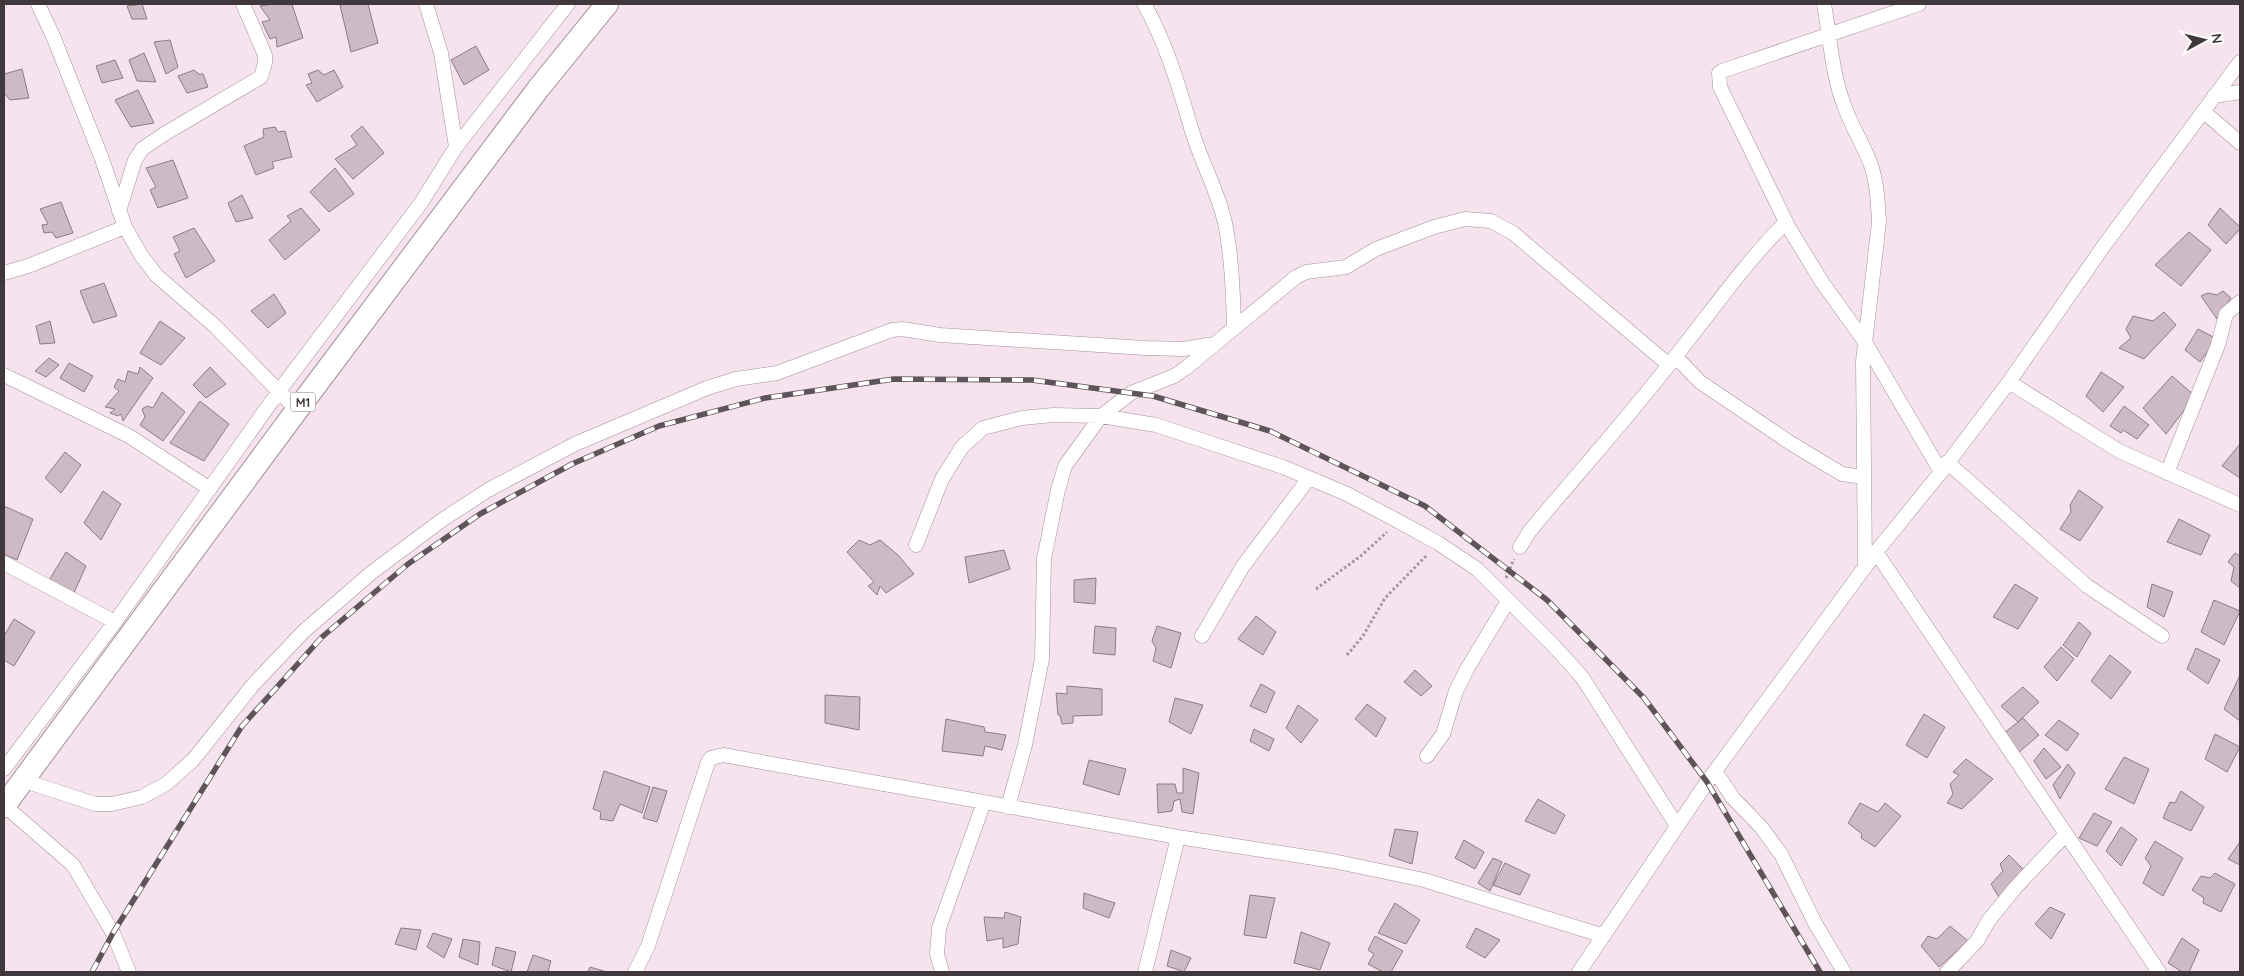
<svg xmlns="http://www.w3.org/2000/svg" width="2244" height="976" viewBox="0 0 2244 976" font-family="Quicksand,sans-serif">
<style>
.building{fill:#cdbac4;stroke:#8e7c85}
.lines{fill:none;stroke-linecap:round;stroke-linejoin:round}
.street-casing{stroke:#a3919b;stroke-width:15}
.primary-casing{stroke:#a3919b;stroke-width:24}
.path{stroke:#a4969e;stroke-width:3;stroke-dasharray:2.5 2.5;stroke-linecap:butt}
.street{stroke:#fff;stroke-width:14}
.primary{stroke:#fff;stroke-width:22}
.rail-casing{stroke:#5e5459;stroke-width:5.5}
.rail{stroke:#fff;stroke-width:4;stroke-dasharray:11;stroke-linecap:butt}
.labels{text-anchor:middle;dominant-baseline:central;stroke-width:5;stroke-linejoin:round;paint-order:stroke}
.shield{fill:#fff;stroke:#797476;stroke-width:1}
.shield-label{font-size:12px;font-weight:bold;fill:#40383c}
</style>
<rect width="100%" height="100%" fill="#f7e3ee"/>
<path class="building" d="M 142,4 L 147,19 L 132,19 L 127,6 Z
M 273,4 L 292,4 L 303,38 L 277,47 L 276,37 L 270,39 L 262,22 L 270,20 L 260,6 Z
M 346,4 L 368,4 L 378,43 L 351,52 L 340,5 Z
M 170,40 L 178,67 L 166,74 L 154,42 Z
M 476,46 L 489,70 L 464,85 L 451,60 Z
M 144,53 L 156,82 L 137,81 L 129,60 Z
M 115,60 L 123,78 L 102,83 L 96,66 Z
M 22,69 L 29,98 L 10,100 L 4,93 L 4,74 Z
M 194,70 L 199,74 L 203,74 L 208,87 L 187,93 L 178,76 Z
M 318,70 L 324,75 L 334,70 L 343,87 L 317,102 L 306,85 L 312,83 L 308,74 Z
M 138,90 L 154,123 L 131,127 L 115,100 Z
M 362,126 L 384,153 L 353,179 L 335,159 L 357,145 L 351,136 Z
M 275,127 L 278,132 L 285,131 L 292,157 L 272,162 L 274,168 L 256,175 L 244,146 L 264,137 L 263,129 Z
M 173,160 L 188,198 L 158,208 L 150,190 L 156,187 L 146,168 Z
M 335,168 L 354,194 L 329,212 L 310,192 Z
M 242,195 L 253,218 L 236,222 L 228,203 Z
M 61,202 L 73,233 L 56,238 L 52,232 L 44,233 L 42,225 L 48,224 L 40,209 Z
M 301,208 L 320,230 L 285,260 L 269,240 L 291,221 L 287,216 Z
M 2220,208 L 2240,227 L 2240,229 L 2226,244 L 2208,225 Z
M 194,228 L 215,261 L 186,278 L 174,254 L 180,251 L 173,237 Z
M 2189,232 L 2211,250 L 2181,286 L 2155,265 Z
M 104,283 L 117,316 L 93,323 L 80,291 Z
M 2223,291 L 2231,298 L 2217,319 L 2201,296 L 2208,293 L 2217,295 Z
M 274,294 L 286,313 L 268,328 L 251,311 Z
M 2164,312 L 2176,325 L 2144,359 L 2119,348 L 2131,338 L 2126,329 L 2133,316 L 2153,321 Z
M 50,321 L 55,343 L 40,344 L 36,326 Z
M 160,321 L 185,338 L 161,365 L 140,353 Z
M 2198,329 L 2217,339 L 2200,362 L 2185,350 Z
M 49,358 L 59,365 L 46,377 L 35,371 Z
M 69,363 L 93,376 L 84,392 L 60,378 Z
M 140,367 L 153,378 L 123,421 L 121,414 L 118,416 L 110,413 L 115,409 L 105,407 L 119,391 L 114,387 L 118,379 L 125,382 L 128,371 L 138,374 Z
M 210,367 L 226,384 L 206,398 L 193,385 Z
M 2101,372 L 2124,387 L 2103,412 L 2086,396 Z
M 2172,376 L 2195,396 L 2166,434 L 2143,408 Z
M 162,392 L 185,412 L 163,441 L 140,425 L 145,417 L 142,409 L 147,406 L 153,408 Z
M 200,401 L 229,424 L 204,461 L 170,443 Z
M 2124,406 L 2149,425 L 2137,439 L 2123,430 L 2121,433 L 2110,426 Z
M 2240,444 L 2240,478 L 2222,466 Z
M 65,452 L 81,465 L 61,493 L 45,478 Z
M 2079,490 L 2103,507 L 2080,541 L 2060,529 L 2071,512 L 2070,505 Z
M 103,491 L 121,504 L 101,540 L 84,523 Z
M 4,506 L 33,519 L 17,560 L 4,554 Z
M 2179,519 L 2210,535 L 2201,555 L 2167,542 Z
M 859,540 L 870,545 L 880,540 L 898,555 L 914,574 L 886,593 L 880,586 L 877,595 L 868,586 L 874,582 L 847,552 Z
M 1004,550 L 1010,569 L 969,583 L 965,557 Z
M 66,552 L 86,566 L 73,595 L 48,582 Z
M 2235,553 L 2240,556 L 2240,588 L 2231,581 L 2234,567 L 2228,562 Z
M 1096,578 L 1095,604 L 1074,602 L 1074,580 Z
M 2015,584 L 2038,598 L 2018,629 L 1993,617 Z
M 2152,584 L 2173,592 L 2164,617 L 2147,607 Z
M 2214,600 L 2240,611 L 2224,645 L 2201,632 Z
M 1256,616 L 1276,632 L 1263,655 L 1238,639 Z
M 14,619 L 35,632 L 14,666 L 4,660 L 4,636 Z
M 2079,622 L 2091,633 L 2077,657 L 2063,645 Z
M 1095,626 L 1116,628 L 1115,655 L 1093,653 Z
M 1157,626 L 1181,633 L 1171,668 L 1153,661 L 1156,648 L 1152,641 Z
M 2061,647 L 2074,659 L 2057,681 L 2044,667 Z
M 2196,648 L 2220,660 L 2208,684 L 2187,669 Z
M 2110,655 L 2131,672 L 2111,699 L 2091,681 Z
M 1415,670 L 1432,686 L 1421,696 L 1404,682 Z
M 2240,675 L 2240,721 L 2224,709 Z
M 1261,684 L 1275,692 L 1266,713 L 1250,706 Z
M 1067,686 L 1102,689 L 1102,715 L 1073,716 L 1073,723 L 1062,724 L 1060,715 L 1058,715 L 1056,693 L 1067,694 Z
M 2023,687 L 2039,702 L 2018,722 L 2001,706 Z
M 825,695 L 860,697 L 859,730 L 825,723 Z
M 1175,698 L 1203,705 L 1191,734 L 1169,722 Z
M 1367,704 L 1386,718 L 1376,737 L 1355,719 Z
M 1298,705 L 1318,720 L 1301,743 L 1286,728 Z
M 1924,714 L 1945,727 L 1927,758 L 1906,745 Z
M 2023,718 L 2039,735 L 2018,753 L 2003,734 Z
M 946,719 L 984,727 L 985,732 L 1006,735 L 1002,750 L 985,746 L 983,756 L 942,751 Z
M 2059,720 L 2079,734 L 2067,751 L 2045,735 Z
M 1254,729 L 1274,739 L 1269,751 L 1250,741 Z
M 2215,734 L 2240,747 L 2227,772 L 2205,759 Z
M 2044,748 L 2061,767 L 2046,779 L 2034,761 Z
M 2124,757 L 2149,769 L 2134,804 L 2105,789 Z
M 1966,759 L 1993,779 L 1962,809 L 1947,803 L 1953,794 L 1950,784 L 1959,775 L 1953,772 Z
M 1089,760 L 1126,769 L 1119,795 L 1083,784 Z
M 2068,764 L 2075,773 L 2060,799 L 2053,785 Z
M 1183,768 L 1199,773 L 1193,814 L 1182,812 L 1180,799 L 1174,801 L 1172,811 L 1158,813 L 1157,784 L 1175,784 L 1177,793 L 1183,793 Z
M 604,771 L 650,787 L 642,813 L 620,804 L 613,821 L 600,819 L 601,812 L 593,809 Z
M 653,787 L 667,791 L 657,822 L 643,818 Z
M 2181,791 L 2204,807 L 2191,831 L 2163,818 L 2170,802 L 2175,803 Z
M 1538,799 L 1565,815 L 1555,834 L 1525,821 Z
M 1860,803 L 1878,812 L 1885,803 L 1901,816 L 1875,847 L 1861,838 L 1862,834 L 1848,823 Z
M 2094,813 L 2112,822 L 2097,846 L 2079,838 Z
M 2121,827 L 2137,839 L 2121,866 L 2106,851 Z
M 1395,829 L 1418,832 L 1412,864 L 1389,856 Z
M 1464,840 L 1484,852 L 1475,869 L 1455,858 Z
M 2155,841 L 2183,858 L 2163,896 L 2143,883 L 2151,866 L 2145,858 Z
M 2240,842 L 2240,865 L 2228,859 Z
M 2009,855 L 2026,872 L 2000,899 L 1991,884 L 2003,871 L 2000,864 Z
M 1493,858 L 1502,862 L 1490,891 L 1478,883 Z
M 1505,863 L 1530,875 L 1520,895 L 1493,885 Z
M 2215,873 L 2235,884 L 2221,912 L 2203,903 L 2204,898 L 2192,890 L 2201,876 L 2210,878 Z
M 1084,893 L 1115,903 L 1109,918 L 1083,908 Z
M 1250,895 L 1275,898 L 1266,938 L 1244,935 Z
M 1395,903 L 1420,920 L 1406,944 L 1378,933 Z
M 2050,907 L 2065,914 L 2051,939 L 2035,924 Z
M 1005,912 L 1021,917 L 1018,944 L 1003,948 L 1003,938 L 987,941 L 984,917 L 1004,918 Z
M 1950,926 L 1968,941 L 1939,967 L 1921,946 L 1928,936 L 1937,939 Z
M 401,928 L 421,930 L 416,950 L 395,944 Z
M 1476,928 L 1500,940 L 1485,958 L 1466,947 Z
M 1301,932 L 1330,943 L 1320,970 L 1294,963 Z
M 433,933 L 452,939 L 444,958 L 427,947 Z
M 1375,936 L 1403,951 L 1391,972 L 1383,972 L 1368,964 L 1374,954 L 1368,950 Z
M 2182,938 L 2199,950 L 2189,972 L 2182,972 L 2168,963 Z
M 463,939 L 480,942 L 478,965 L 459,957 Z
M 496,947 L 516,952 L 511,972 L 492,965 Z
M 1171,950 L 1191,958 L 1184,972 L 1167,966 Z
M 533,955 L 551,961 L 548,972 L 527,972 Z
M 590,967 L 607,972 L 588,972 Z"/>
<g class="lines">
<g class="street-casing">
<path id="street" d="M 38,4 L 53,36 L 102,159 L 125,227 L 141,255 L 156,275 L 216,327 L 297,410
M 426,4 L 441,53 L 456,147
M 1144,4 C 1167,44 1179,88 1192,131 C 1202,164 1220,195 1226,228 C 1232,261 1233,294 1234,327
M 1824,4 C 1830,37 1832,74 1844,105 C 1851,126 1864,145 1871,165 C 1877,183 1878,202 1879,222 L 1863,361 L 1865,568
M 1919,4 L 1722,71 L 1719,73 L 1720,87 L 1789,228 L 1822,282 L 1865,342 L 1941,472
M 2214,96 L 2240,92
M 2203,111 L 2240,143
M 119,211 L 135,160 L 142,149 L 166,133 L 261,77 L 265,63 L 265,55 L 243,4
M 4,273 L 28,266 L 125,227
M 1676,357 L 1700,382 L 1792,444 L 1842,474 L 1864,477
M 4,375 L 129,436 L 210,489
M 2009,382 L 2119,451 L 2240,505
M 1947,462 L 2087,586 L 2162,636
M 2167,473 L 2218,345 L 2226,314 L 2240,302
M 916,545 L 942,479 L 962,447 L 983,428 L 1022,418 L 1053,415 L 1101,416 L 1156,425 L 1283,467 L 1347,494 L 1398,521 L 1438,543 L 1477,569 L 1554,646 L 1582,677 L 1677,826
M 1520,547 L 1529,532 C 1577,474 1629,417 1675,357 C 1712,311 1744,264 1786,222
M 1876,552 L 2159,972
M 4,563 L 115,622
M 1202,636 L 1243,566 L 1309,478
M 1427,756 L 1443,734 L 1456,691 L 1467,669 L 1508,601
M 4,769 L 115,622 L 279,391 L 421,203 L 456,147 L 568,4
M 1715,771 L 1733,798 L 1761,827 L 1781,854 L 1815,923 L 1844,972
M 22,780 L 95,804 L 112,804 L 142,797 L 166,784 L 193,760 L 252,686 L 303,632 L 371,573 L 442,520 L 488,490 L 575,444 L 707,388 L 736,379 L 777,373 L 892,330 L 902,329 L 940,335 L 1146,348 L 1183,349 L 1215,344
M 4,805 L 73,865 L 113,933 L 129,972
M 1008,807 L 1025,745 L 1042,659 L 1044,559 L 1058,490 L 1065,466 L 1101,416 L 1131,393 L 1174,376 L 1186,368 L 1296,277 L 1306,272 L 1346,267 L 1376,249 L 1434,227 L 1465,219 L 1491,221 L 1513,233 L 1669,365
M 635,972 L 648,946 L 708,762 L 711,758 L 723,755 L 1178,837 L 1333,861 L 1424,880 L 1604,936
M 942,972 L 937,954 L 939,928 L 984,802
M 1145,972 L 1178,837
M 1579,972 L 1707,782 L 1876,552 L 1941,472 L 2009,382 L 2103,247 L 2240,62
M 1947,972 L 1977,941 L 1989,920 L 2016,887 L 2065,835"/>
</g>
<g class="primary-casing">
<path id="primary" d="M 4,806 L 297,410 L 538,89 L 607,4"/>
</g>
<path class="path" d="M 1506,578 L 1514,559
M 1316,589 L 1362,555 L 1387,532
M 1347,655 L 1363,636 L 1385,598 L 1427,555"/>
<use href="#street" class="street"/>
<use href="#primary" class="primary"/>
<g class="rail-casing">
<path id="rail" d="M 92,972 L 113,933 L 242,726 L 322,637 L 408,564 L 480,514 L 572,464 L 659,426 L 765,398 L 894,379 L 1032,380 L 1153,396 L 1270,431 L 1425,506 L 1547,600 L 1644,698 L 1707,782 L 1820,972"/>
</g>
<use href="#rail" class="rail"/>
</g>
<g class="labels">
<rect class="shield" x="290.5" y="392.5" width="25" height="19" rx="4"/>
<g class="shield-label">
<text x="303" y="402">M1</text>
</g>
</g>
<rect width="2244" height="976" fill="none" stroke="#40383c" stroke-width="10"/>
<g transform="translate(2204 40) rotate(83)" stroke="#ffffff" stroke-width="4" paint-order="stroke">
<path d="M0-4L9 19L0 12L-9 19Z" fill="#40383c"/>
<text y="-8" font-size="14" font-weight="bold" text-anchor="middle" fill="#40383c">N</text>
</g>
</svg>
